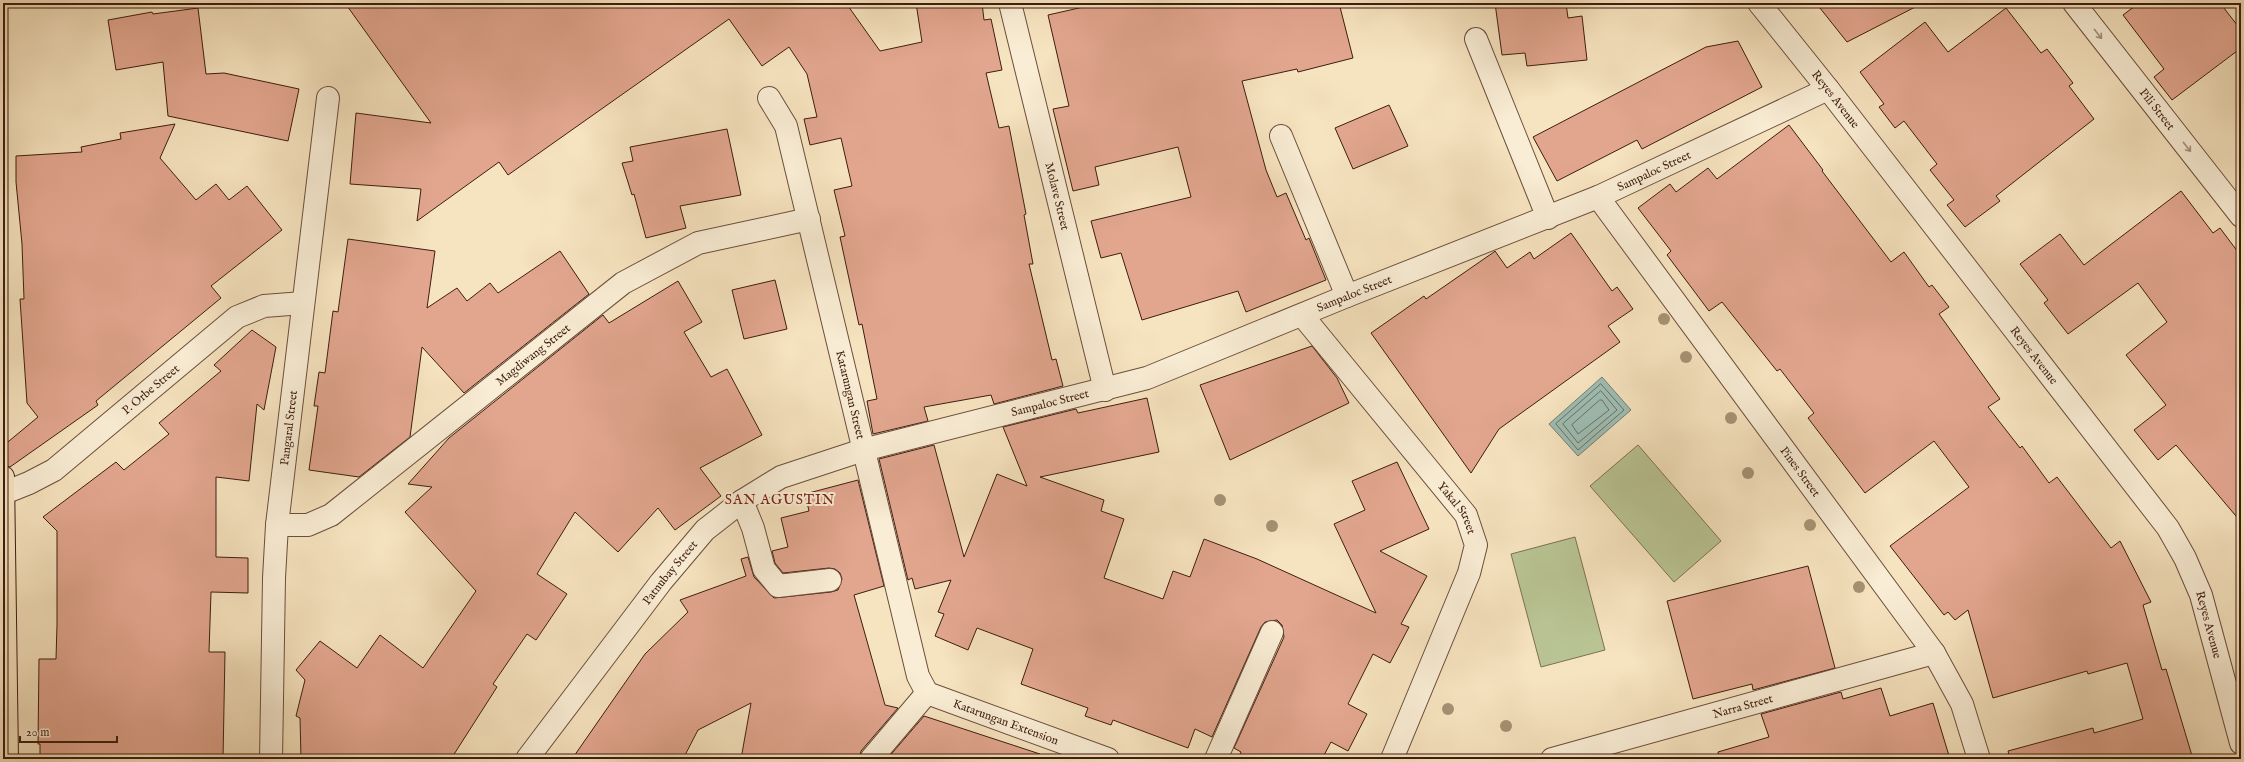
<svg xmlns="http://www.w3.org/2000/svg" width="2244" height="762" viewBox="0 0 2244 762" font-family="'IM FELL English',serif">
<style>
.green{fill:#b9c494;stroke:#7c7052}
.water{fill:#9dbeb4;stroke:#777e72}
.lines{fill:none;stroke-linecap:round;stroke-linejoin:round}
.shore{stroke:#6e6e62;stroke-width:1}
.building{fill:#e2a68f;stroke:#3e1d0f}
.minor-casing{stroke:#6c4e3b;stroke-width:24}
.major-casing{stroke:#3e1d0f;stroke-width:24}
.minor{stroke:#f9edd5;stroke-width:22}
.major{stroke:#f6e3bf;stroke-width:22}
.tree{fill:#a59274}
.oneway{stroke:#a58f7c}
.labels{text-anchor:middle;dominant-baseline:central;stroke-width:4;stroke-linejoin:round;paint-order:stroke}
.street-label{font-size:12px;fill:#3e1d0f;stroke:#f9edd5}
.quarter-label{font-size:14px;letter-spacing:1px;fill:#7a1f14;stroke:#f9edd5}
</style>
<rect width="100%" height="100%" fill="#f6e3bf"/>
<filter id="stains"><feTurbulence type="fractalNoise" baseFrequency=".005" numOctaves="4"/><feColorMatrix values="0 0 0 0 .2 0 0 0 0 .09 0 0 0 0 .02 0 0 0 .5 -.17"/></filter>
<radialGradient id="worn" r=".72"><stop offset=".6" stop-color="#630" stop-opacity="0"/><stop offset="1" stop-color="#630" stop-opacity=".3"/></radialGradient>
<path class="green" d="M 1638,445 L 1721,541 L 1674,582 L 1590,486 Z
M 1575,537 L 1605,650 L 1541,667 L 1511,554 Z"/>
<path class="water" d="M 1602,377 L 1631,410 L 1578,456 L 1549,424 Z"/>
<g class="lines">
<path class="shore" d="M 1601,384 L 1624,410 L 1578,450 L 1556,424 Z
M 1601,391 L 1617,410 L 1578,443 L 1563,424 Z
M 1600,400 L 1602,400 L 1609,410 L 1578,434 L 1572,425 Z"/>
</g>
<path class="building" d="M 345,3 L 846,3 L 880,51 L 922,42 L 916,3 L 982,3 L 984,20 L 991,19 L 1002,70 L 986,73 L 999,128 L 1009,126 L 1026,214 L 1024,215 L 1033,264 L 1029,264 L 1052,360 L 1056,359 L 1063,386 L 994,404 L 991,395 L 924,407 L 928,421 L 873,434 L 867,401 L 877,399 L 862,324 L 859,325 L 840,237 L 845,236 L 834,190 L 852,186 L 841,138 L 810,145 L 804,119 L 817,117 L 807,74 L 789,47 L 762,66 L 729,19 L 508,175 L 499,162 L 417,221 L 421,189 L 350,184 L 356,113 L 431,123 Z
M 1101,3 L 1339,3 L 1353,58 L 1298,72 L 1297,69 L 1242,81 L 1266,170 L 1277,197 L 1286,193 L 1306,240 L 1309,238 L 1326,280 L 1246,312 L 1238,291 L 1142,320 L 1121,253 L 1101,258 L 1091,221 L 1191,197 L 1178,147 L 1095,167 L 1099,185 L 1073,191 L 1053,109 L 1069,106 L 1048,15 Z
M 1495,3 L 1566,3 L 1568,18 L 1582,16 L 1587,60 L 1527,66 L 1525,53 L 1502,55 Z
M 1816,3 L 1923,3 L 1847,42 Z
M 2139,3 L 2220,3 L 2241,30 L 2241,48 L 2172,100 L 2154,77 L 2164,69 L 2123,15 Z
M 198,8 L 206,74 L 224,73 L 299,89 L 288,141 L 168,116 L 163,62 L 116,70 L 108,20 L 152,12 L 153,14 Z
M 2006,8 L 2041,53 L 2047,49 L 2073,83 L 2069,86 L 2094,119 L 1996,196 L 2000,201 L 1965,227 L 1947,205 L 1954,200 L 1930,170 L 1937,164 L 1904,121 L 1895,128 L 1879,107 L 1884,104 L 1860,72 L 1925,22 L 1948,52 Z
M 1738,41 L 1762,87 L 1642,149 L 1637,140 L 1557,181 L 1533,137 L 1706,47 Z
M 1389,105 L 1408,146 L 1353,169 L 1335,128 Z
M 175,124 L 160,158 L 196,200 L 216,184 L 229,200 L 247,186 L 282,230 L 211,286 L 221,298 L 96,401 L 98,405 L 10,467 L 3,465 L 3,446 L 38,417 L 27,403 L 20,299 L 24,299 L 22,244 L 16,182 L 16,156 L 82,152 L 81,147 L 121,139 L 120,133 Z
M 1789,125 L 1823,170 L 1822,171 L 1891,262 L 1904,252 L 1929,287 L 1932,285 L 1949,307 L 1939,314 L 2000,399 L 1988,407 L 2020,448 L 2022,446 L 2049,483 L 2057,477 L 2111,548 L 2120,541 L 2151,602 L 2143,605 L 2162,670 L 2166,669 L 2193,759 L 2010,759 L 2008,751 L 2093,728 L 2094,733 L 2143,719 L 2127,663 L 2088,674 L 2087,671 L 1993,698 L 1968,610 L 1955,620 L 1948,612 L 1944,615 L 1890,546 L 1969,487 L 1934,441 L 1865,493 L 1808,418 L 1814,413 L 1780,369 L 1777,371 L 1722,302 L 1709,311 L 1667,255 L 1671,251 L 1638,208 L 1670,184 L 1676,192 L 1708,168 L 1717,179 Z
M 727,129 L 741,195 L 680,206 L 686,228 L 646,238 L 634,194 L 632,195 L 622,163 L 633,161 L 630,147 Z
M 2181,191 L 2213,233 L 2220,228 L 2241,256 L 2241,522 L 2176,445 L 2158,460 L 2134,430 L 2166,405 L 2126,355 L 2167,322 L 2138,283 L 2068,334 L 2044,303 L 2048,300 L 2020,264 L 2060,234 L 2084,265 Z
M 1571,233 L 1612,291 L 1617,287 L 1633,309 L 1608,326 L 1620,342 L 1499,429 L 1471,473 L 1371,333 L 1424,296 L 1426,299 L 1494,252 L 1495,251 L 1507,268 L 1530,252 L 1534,259 Z
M 348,239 L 435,251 L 427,308 L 457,288 L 467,301 L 490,283 L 498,293 L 560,251 L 589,294 L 464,393 L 422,347 L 410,437 L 359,477 L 309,470 L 318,406 L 314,406 L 319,372 L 325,373 L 333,311 L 338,312 Z
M 775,280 L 787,329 L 744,339 L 732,290 Z
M 678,281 L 702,322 L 684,332 L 711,377 L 727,369 L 762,435 L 700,468 L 721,496 L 675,530 L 658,508 L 618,552 L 575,512 L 537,574 L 567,594 L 536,640 L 527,634 L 493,684 L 497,687 L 451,759 L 301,759 L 300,718 L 296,716 L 305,680 L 296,670 L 320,641 L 357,668 L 380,635 L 423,668 L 476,591 L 405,512 L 432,487 L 408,484 L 449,438 L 603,315 L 609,323 Z
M 252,330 L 276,347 L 264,410 L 257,404 L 249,481 L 216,477 L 216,557 L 248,558 L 248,593 L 211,592 L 209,652 L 225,652 L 223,759 L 40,759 L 40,744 L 38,744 L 39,659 L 56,659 L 57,625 L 57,531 L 43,517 L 116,462 L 124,470 L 169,434 L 159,423 L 221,371 L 214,365 Z
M 1312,346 L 1337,378 L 1349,403 L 1230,460 L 1200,385 Z
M 1147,398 L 1159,452 L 1040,477 L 1104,500 L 1101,511 L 1124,519 L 1104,578 L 1163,599 L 1173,571 L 1190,577 L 1204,539 L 1257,559 L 1376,613 L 1334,524 L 1365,510 L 1352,481 L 1397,462 L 1429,529 L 1380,551 L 1427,576 L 1401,624 L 1409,627 L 1390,663 L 1373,654 L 1348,704 L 1367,714 L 1348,751 L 1331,742 L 1322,759 L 1238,759 L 1241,752 L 1234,748 L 1284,637 L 1282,625 L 1277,620 L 1265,622 L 1261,627 L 1212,737 L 1195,729 L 1188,748 L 1113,720 L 1111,725 L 1085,716 L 1088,708 L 1021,684 L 1033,649 L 977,628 L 968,650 L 935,636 L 944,614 L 938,612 L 951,580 L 915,589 L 912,578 L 908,580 L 879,459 L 934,445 L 964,557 L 997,474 L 1027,486 L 1003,427 L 1076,409 L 1078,413 Z
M 858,480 L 884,586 L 854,595 L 885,705 L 898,708 L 861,751 L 859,759 L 741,759 L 751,703 L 698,730 L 683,759 L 572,759 L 645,654 L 688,612 L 680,600 L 746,576 L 741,559 L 748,557 L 754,577 L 774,598 L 831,592 L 838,590 L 842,579 L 840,573 L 835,569 L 829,568 L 783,573 L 775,563 L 772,551 L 788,547 L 781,518 L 809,511 L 805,494 Z
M 1808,566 L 1835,668 L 1753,690 L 1752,684 L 1693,699 L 1667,601 Z
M 1881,688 L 1890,716 L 1933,703 L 1950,759 L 1719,759 L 1718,752 L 1769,737 L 1761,714 L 1841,692 L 1843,699 Z
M 924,716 L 1040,754 L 1039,759 L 887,759 Z"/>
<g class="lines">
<g class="minor-casing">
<g id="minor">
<path id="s1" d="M 1010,3 L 1105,390"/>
<path id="s2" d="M 1759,3 L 1828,89 L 2168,528 L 2185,558 L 2201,595 L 2241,743"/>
<path id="s3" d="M 2074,3 L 2241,216"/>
<path d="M 1476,39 L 1548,218"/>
<path id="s4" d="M 769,98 L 786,126 L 918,676 L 927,693"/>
<path d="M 1281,136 L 1347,296"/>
<path id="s5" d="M 1598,197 L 1934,653 L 1962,704 L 1979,759"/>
<path id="s6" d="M 1302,315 L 1466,515 L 1476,545 L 1469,573 L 1392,759"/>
<path id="s7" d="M 4,493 L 29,483 L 54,470 L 237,317 L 264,306 L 303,303"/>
<path d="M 742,501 L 753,528 L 764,569 L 778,586 L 830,580"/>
<path id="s8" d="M 277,525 L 308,525 L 331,515 L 623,283 L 698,243 L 809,219"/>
<path id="s9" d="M 927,693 L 1108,759"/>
<path id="s10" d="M 271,759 L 274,578 L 277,525 L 328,98"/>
<path id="s11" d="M 527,759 L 661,582 L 705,530 L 742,501 L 781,477 L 863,450 L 1147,378 L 1347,296 L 1598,197 L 1828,89"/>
<path d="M 871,759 L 927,693"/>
<path d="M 1216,759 L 1272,632"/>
<path id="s12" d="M 1552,759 L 1934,653"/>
</g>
</g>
<g class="major-casing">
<path id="major" d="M 3,477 L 7,759"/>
</g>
<use href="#minor" class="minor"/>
<use href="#major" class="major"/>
</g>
<g class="tree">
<circle cx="1664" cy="319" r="6"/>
<circle cx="1686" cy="357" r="6"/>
<circle cx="1731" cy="418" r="6"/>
<circle cx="1748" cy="473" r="6"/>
<circle cx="1220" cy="500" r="6"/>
<circle cx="1810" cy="525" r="6"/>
<circle cx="1272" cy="526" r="6"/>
<circle cx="1859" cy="587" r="6"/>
<circle cx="1448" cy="709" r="6"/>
<circle cx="1506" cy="726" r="6"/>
</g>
<defs><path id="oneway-shaft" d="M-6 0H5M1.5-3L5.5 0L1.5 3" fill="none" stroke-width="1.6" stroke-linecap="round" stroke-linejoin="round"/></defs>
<g class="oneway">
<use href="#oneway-shaft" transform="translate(2098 34) rotate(52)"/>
<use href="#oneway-shaft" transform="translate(2187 147) rotate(52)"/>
</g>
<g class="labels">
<g class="street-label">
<text stroke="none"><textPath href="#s2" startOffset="123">Reyes Avenue</textPath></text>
<text stroke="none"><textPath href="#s3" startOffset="135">Pili Street</textPath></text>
<text stroke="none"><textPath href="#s11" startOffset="1310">Sampaloc Street</textPath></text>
<text stroke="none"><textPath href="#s1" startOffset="199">Molave Street</textPath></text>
<text stroke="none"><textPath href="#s11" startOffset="986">Sampaloc Street</textPath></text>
<text stroke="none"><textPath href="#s8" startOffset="314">Magdiwang Street</textPath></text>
<text stroke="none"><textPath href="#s2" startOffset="447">Reyes Avenue</textPath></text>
<text stroke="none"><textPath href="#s7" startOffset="181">P. Orbe Street</textPath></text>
<text stroke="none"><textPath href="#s4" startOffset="309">Katarungan Street</textPath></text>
<text stroke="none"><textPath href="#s11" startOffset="662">Sampaloc Street</textPath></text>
<text stroke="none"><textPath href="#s10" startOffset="332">Pangaral Street</textPath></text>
<text stroke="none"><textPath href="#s5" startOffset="341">Pines Street</textPath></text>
<text stroke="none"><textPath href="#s6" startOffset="248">Yakal Street</textPath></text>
<text stroke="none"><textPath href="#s11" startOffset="235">Patnubay Street</textPath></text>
<text stroke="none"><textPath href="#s2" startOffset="771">Reyes Avenue</textPath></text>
<text stroke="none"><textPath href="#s12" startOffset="198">Narra Street</textPath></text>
<text stroke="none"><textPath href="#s9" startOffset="84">Katarungan Extension</textPath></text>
</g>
<g class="quarter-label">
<text x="780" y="500">SAN AGUSTIN</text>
</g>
</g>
<rect width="2244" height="762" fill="none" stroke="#f6e3bf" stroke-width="16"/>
<rect x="4" y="4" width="2236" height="754" fill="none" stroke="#3e1d0f" stroke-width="2"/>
<rect x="8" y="8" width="2228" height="746" fill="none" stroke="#3e1d0f"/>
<path d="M20 736v6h97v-6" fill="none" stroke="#3e1d0f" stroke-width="2"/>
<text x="26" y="736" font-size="12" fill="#3e1d0f" stroke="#f9edd5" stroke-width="3" paint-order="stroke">20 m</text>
<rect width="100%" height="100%" filter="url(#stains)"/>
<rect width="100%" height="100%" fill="url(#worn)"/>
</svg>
